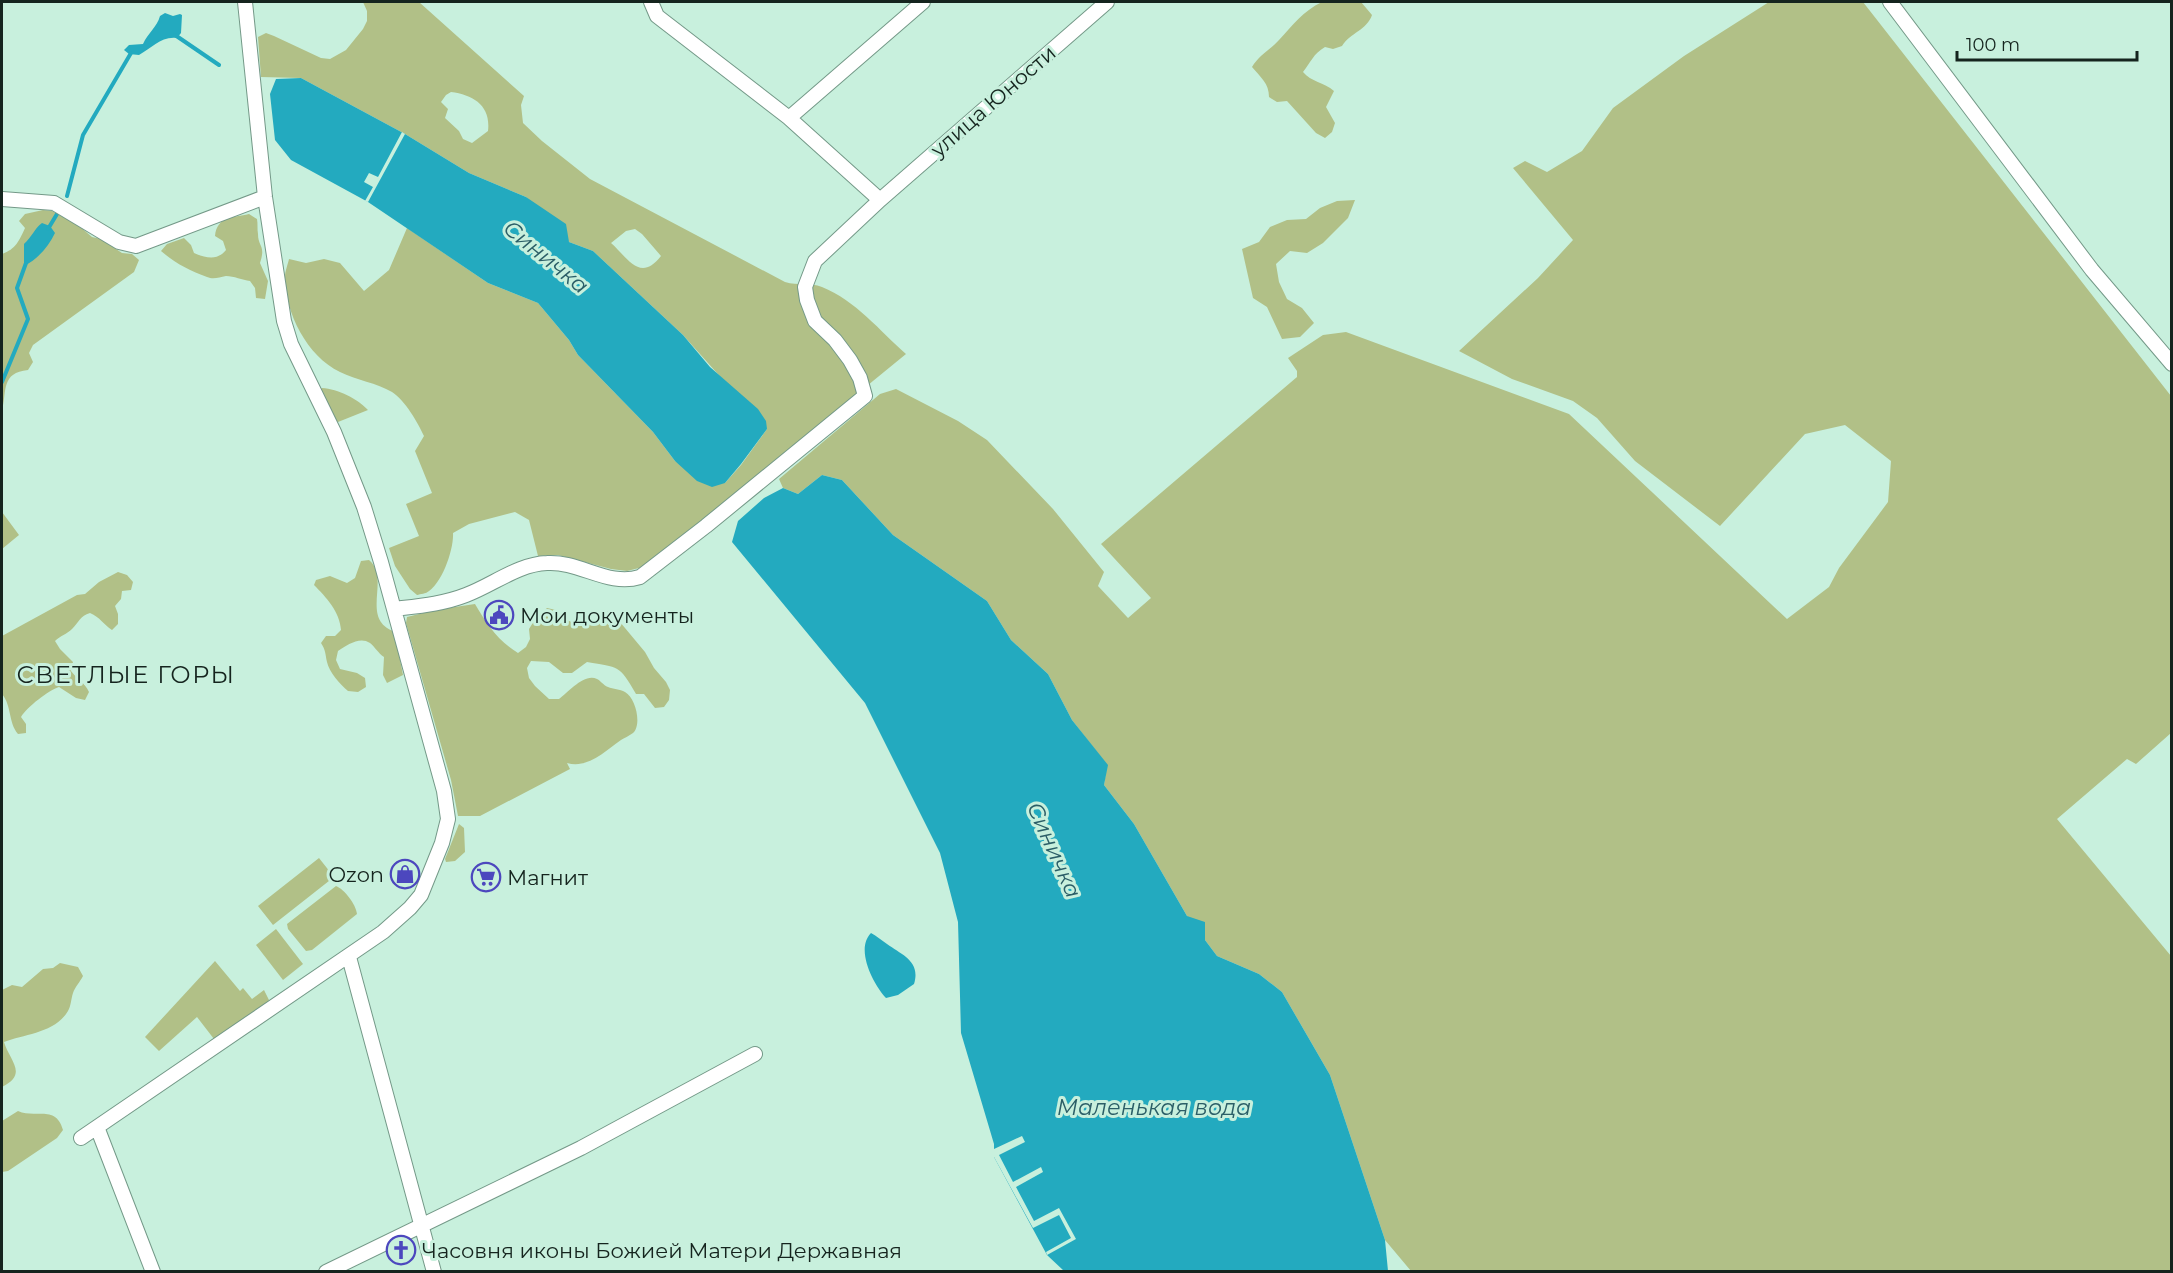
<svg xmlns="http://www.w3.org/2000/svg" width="2173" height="1273" viewBox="0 0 2173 1273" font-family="Montserrat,sans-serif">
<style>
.green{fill:#b1c087;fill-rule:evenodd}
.water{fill:#23aabf}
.pier{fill:#c8f0dd}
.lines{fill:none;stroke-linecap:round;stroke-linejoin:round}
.stream{stroke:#23aabf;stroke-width:4}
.street-casing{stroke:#749988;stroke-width:16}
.street{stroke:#fff;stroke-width:14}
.labels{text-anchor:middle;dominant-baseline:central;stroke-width:6;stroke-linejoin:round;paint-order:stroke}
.street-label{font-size:21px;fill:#15241e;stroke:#c8f0dd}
.poi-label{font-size:21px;fill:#15241e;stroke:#c8f0dd;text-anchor:start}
.water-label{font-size:22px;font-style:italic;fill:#2b5e67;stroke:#c8f0dd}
.quarter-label{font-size:24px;letter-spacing:1.5px;fill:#15241e;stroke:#c8f0dd}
</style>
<rect width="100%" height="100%" fill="#c8f0dd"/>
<path class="green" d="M 363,2 L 419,2 L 524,96 L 521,105 L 523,123 L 542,141 L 590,179 L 785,282 C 798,286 810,282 822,287 C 855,300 880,331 906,354 L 658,557 L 643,567 L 627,571 L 611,569 L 558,555 L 538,556 L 529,520 L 515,512 L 469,524 L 453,533 C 454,549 442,585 426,593 C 426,593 417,595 417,595 L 410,589 L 395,566 L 389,548 L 419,536 L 406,504 L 432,493 L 415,451 L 424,436 C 418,423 405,400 392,392 C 377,383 356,380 340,372 C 307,356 285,313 285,277 C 285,271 288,264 289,259 L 306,263 L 324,259 L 340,263 L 364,291 L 389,270 L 407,228 L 488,283 L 538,303 L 569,340 L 578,355 L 653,432 L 675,461 L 725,483 L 741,465 L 767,429 L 683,335 L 593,251 L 569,242 L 526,197 L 469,173 L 405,134 L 301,78 L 261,77 L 258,37 L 266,33 L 274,36 L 321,58 L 330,59 L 346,50 L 363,29 L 367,21 L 367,11 ZM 451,92 C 474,95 491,106 488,131 L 472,143 L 463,139 L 459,131 L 445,118 L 448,109 L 441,102 L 446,95 ZM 635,229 L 642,234 L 661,256 C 640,283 628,258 611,243 L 626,231 Z
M 1322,2 L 1361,2 L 1372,15 C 1367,30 1350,33 1342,46 L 1333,49 L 1325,47 C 1313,54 1311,62 1303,72 C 1311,82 1324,82 1334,91 L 1326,107 L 1335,123 L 1332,132 L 1325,138 L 1316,133 L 1287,101 L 1277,102 L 1269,97 C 1269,83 1261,78 1252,67 C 1259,55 1270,50 1279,40 C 1293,25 1303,11 1322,2 Z
M 1769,2 L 1863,2 L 2171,396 L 2171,733 L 2136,764 L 2127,759 L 2057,819 L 2171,956 L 2171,1271 L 1411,1271 L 1385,1240 L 1330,1075 L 1282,992 L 1259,974 L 1217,956 L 1187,916 L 1134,824 L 1104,785 L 1107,765 L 1072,720 L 1048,674 L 1011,640 L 987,601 L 893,535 L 842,480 L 822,475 L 798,494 L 783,488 L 779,479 L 880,394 L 896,389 L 958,421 L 987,440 L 1053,509 L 1104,572 L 1098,586 L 1128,618 L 1151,598 L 1101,544 L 1297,377 L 1297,371 L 1288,358 L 1323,335 L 1346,332 L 1569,414 L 1787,619 L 1829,587 L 1839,568 L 1888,502 L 1891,461 L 1845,425 L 1805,434 L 1720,526 L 1635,461 L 1597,418 L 1573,401 L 1512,379 L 1459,351 L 1538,278 L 1573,240 L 1513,168 L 1525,161 L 1547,172 L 1582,151 L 1613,108 L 1684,56 Z
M 1355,200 L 1348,218 L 1323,243 L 1307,253 L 1290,251 L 1276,264 L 1279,282 L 1287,299 L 1302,308 L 1314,323 L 1300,337 L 1282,339 L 1267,307 L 1253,298 L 1242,249 L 1259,242 L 1270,227 L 1287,220 L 1306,219 L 1320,208 L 1337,201 Z
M 43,210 L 52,211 L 78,225 L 92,237 L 101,239 L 122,253 L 132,254 L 139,260 L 134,272 L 33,345 L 29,353 L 33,362 L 28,370 C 1,373 7,390 2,411 L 2,254 C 16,249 19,241 25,228 L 19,221 L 25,214 Z
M 249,214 L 257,219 C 258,224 257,229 258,234 C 258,247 266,245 260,263 L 268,281 L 265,299 L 256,298 L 255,288 L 250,281 C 242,280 234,276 226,276 C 219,277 214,280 207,277 C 190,271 175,263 161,251 L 167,244 L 184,238 L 191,245 L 194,253 C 206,258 217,261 226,250 L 223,241 L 215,236 C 217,216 233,218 249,214 Z
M 322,388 C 338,389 358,399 368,410 L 338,422 L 334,420 L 319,391 Z
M 2,512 L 19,535 L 2,549 Z
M 369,560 C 391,578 360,618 393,631 L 396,639 L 403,675 L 387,683 L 383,675 L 384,657 C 378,653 375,647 370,643 C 360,636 347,645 338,651 L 336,660 L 340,669 L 357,673 L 365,678 L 366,687 L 358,692 L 348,691 C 340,684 329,672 327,662 C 325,653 326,651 321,643 L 326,636 L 335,636 L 341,630 C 340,612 326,597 314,585 L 316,580 L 330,576 L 347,583 L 355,578 L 361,561 Z
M 118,572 L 127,575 L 133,582 L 131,590 L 122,591 L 121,599 L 115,606 L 118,614 L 118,624 L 112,630 C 104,625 100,617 90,613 C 80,616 79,622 72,629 C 67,634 60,636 55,641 L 60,649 L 73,662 L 71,671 C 77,679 85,683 89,692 L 85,700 L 76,698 L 59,687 C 49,690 27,707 21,717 L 26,724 L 26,733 L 18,734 C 8,722 12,706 2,694 L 2,636 L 77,595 L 85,594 L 99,582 Z
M 475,604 C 486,623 498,641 518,653 L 526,647 L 530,639 L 529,629 L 534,621 L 547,608 L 556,610 L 561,618 C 568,619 573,624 579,625 C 588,626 601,613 610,610 L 645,652 L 654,668 L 666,682 L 670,690 L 669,700 L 664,707 L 655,708 L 644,694 L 636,694 C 619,664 619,668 587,662 L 572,673 L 563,673 L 549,662 L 531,661 L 527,668 L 529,678 L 535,686 L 549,699 L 559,699 C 569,692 584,673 597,679 C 601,681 603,685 608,687 C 613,689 620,689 625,692 C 636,698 642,725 633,733 C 629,736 624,738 621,740 C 605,751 588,769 567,763 L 570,769 L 480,816 L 458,816 L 451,780 L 406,623 L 407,617 L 435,610 Z
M 459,824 L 464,828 L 465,852 L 455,861 L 446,862 L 445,859 Z
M 319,858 L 334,877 L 273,925 L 258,906 Z
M 336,886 C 344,889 356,904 357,914 L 312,950 L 306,951 L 288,929 L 287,924 Z
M 276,929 L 303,964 L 283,980 L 256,945 Z
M 215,961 L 240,991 L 243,988 L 252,999 L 264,990 L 269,1000 L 266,1005 L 214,1039 L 197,1017 L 159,1051 L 145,1037 Z
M 60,963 L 78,967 L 83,976 C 80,982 75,987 73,993 C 71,999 71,1006 68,1011 C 55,1033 25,1034 4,1042 C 9,1060 29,1074 2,1087 L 2,990 L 12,985 L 22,987 L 43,969 L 53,968 Z
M 18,1111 C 35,1119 56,1104 63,1130 L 57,1138 L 8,1171 L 2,1172 L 2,1121 Z"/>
<path class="water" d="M 165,13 L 173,16 L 180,14 L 182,15 L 181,33 L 177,38 C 161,36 152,48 139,55 L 129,54 L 124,50 L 129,45 L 143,44 C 148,33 157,27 160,16 Z
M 301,78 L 405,134 L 469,173 L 526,197 L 566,224 L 569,242 L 593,251 L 683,335 L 710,367 L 758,409 L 766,421 L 767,429 L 741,464 L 725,483 L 712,487 L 697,481 L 675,461 L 653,432 L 578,355 L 569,340 L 538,303 L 488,283 L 368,202 L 291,160 L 275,140 L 270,94 L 276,79 Z
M 42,223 L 50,226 L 55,233 C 49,246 38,259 24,266 L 24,244 C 32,237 34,229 42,223 Z
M 822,475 L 842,480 L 893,535 L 987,601 L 1011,640 L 1048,674 L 1072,720 L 1108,765 L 1104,785 L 1134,824 L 1187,916 L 1205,922 L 1205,940 L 1217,956 L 1259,974 L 1282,992 L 1330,1075 L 1385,1240 L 1388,1271 L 1064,1271 L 1047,1255 L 994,1157 L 994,1144 L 961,1033 L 958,922 L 940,853 L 865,703 L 732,542 L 738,521 L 764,498 L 783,488 L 798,494 Z
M 871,933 C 877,936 881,940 887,944 C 902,955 921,961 914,984 L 898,995 L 886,998 C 873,984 855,949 871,933 Z"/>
<path class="pier" d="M 402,132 L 405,134 L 368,202 L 365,201 L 373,187 L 364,182 L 369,173 L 378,177 Z
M 1022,1136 L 1025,1142 L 999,1155 L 1013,1182 L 1041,1167 L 1043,1172 L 1016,1187 L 1034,1221 L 1059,1208 L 1076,1239 L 1047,1255 L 1046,1252 L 1071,1238 L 1059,1215 L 1033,1228 L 994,1157 L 994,1149 Z"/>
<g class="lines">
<path class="stream" d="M 175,35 L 219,65
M 67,196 L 83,135 L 131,53
M 48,229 L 57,214
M 2,382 L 28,319 L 17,288 L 26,263"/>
<g class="street-casing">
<path id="street" d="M 651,2 L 657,16 L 789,118 L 880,200
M 1890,2 L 2092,270 L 2172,364
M 789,118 L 923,2
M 2,199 L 54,203 L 119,242 L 136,246 L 265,197
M 394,609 C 419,606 443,604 466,595 C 493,585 518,564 547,563 C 580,561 608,587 640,577 L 706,526 L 865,396 L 860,378 L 850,360 L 835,340 L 815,321 L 807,300 L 805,287 L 815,261 L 880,200 L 1107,2
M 349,957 L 434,1272
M 97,1127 L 153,1272
M 81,1138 L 383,932 L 410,908 L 421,895 L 442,843 L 448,819 L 444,791 L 381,562 L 364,507 L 334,432 L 291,344 L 284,321 L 265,197 L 245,2
M 326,1272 L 581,1148 L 755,1054"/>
</g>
<use href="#street" class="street"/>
</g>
<defs>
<g id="civic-ring" transform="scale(1.5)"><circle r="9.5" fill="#c8f0dd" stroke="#4c47be" stroke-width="1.5"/><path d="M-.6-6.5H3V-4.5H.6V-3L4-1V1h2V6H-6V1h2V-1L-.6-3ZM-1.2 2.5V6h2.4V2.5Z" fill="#4c47be"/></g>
<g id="shop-ring" transform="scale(1.5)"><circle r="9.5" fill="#c8f0dd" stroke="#4c47be" stroke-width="1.5"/><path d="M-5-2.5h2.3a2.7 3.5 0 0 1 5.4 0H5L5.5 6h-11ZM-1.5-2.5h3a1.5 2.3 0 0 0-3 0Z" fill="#4c47be"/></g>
<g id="supermarket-ring" transform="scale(1.5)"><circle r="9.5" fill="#c8f0dd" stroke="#4c47be" stroke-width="1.5"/><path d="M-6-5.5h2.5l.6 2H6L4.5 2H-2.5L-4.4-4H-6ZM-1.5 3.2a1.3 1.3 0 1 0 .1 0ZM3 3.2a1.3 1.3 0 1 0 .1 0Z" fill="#4c47be"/></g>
<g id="church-ring" transform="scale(1.5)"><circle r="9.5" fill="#c8f0dd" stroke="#4c47be" stroke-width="1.5"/><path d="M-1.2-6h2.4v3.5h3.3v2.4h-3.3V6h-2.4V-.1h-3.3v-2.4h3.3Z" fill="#4c47be"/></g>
</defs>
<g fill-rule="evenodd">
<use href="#civic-ring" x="499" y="615"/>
<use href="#shop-ring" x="405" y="874"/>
<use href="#supermarket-ring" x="486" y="877"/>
<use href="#church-ring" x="401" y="1250"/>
</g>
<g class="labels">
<g class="street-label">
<text transform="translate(993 101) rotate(-41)">улица Юности</text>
</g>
<g class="poi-label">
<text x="520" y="615">Мои документы</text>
<text x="384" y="874" text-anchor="end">Ozon</text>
<text x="507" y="877">Магнит</text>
<text x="422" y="1250">Часовня иконы Божией Матери Державная</text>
</g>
<g class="water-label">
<text transform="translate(546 257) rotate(39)">Синичка</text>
<text transform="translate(1054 850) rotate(66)">Синичка</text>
<text x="1154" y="1107">Маленькая вода</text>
</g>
<g class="quarter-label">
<text x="126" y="674">СВЕТЛЫЕ ГОРЫ</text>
</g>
</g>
<rect width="2173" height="1273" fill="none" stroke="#15241e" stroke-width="6"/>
<path d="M1957 51v9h180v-9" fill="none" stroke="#15241e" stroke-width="3"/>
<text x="1966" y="51" font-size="18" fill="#15241e" stroke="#c8f0dd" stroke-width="4.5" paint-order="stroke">100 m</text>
</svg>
